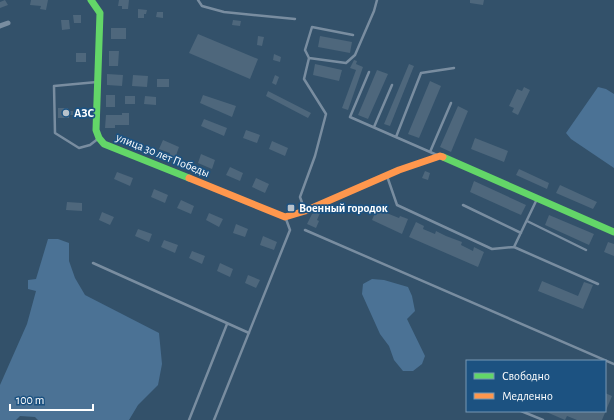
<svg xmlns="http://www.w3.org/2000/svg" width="614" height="420" viewBox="0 0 614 420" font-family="'Alegreya Sans',sans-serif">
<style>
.water{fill:#4b7295}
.building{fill:#4e677c}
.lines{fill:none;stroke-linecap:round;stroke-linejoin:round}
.lane{stroke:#798da0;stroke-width:2.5}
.street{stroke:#798da0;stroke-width:5}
.fast{stroke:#63d668;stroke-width:7}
.slow{stroke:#ff974d;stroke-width:7}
.poi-dot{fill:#b8c2cb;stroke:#1c5281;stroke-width:1.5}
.labels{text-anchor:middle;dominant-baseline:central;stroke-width:3.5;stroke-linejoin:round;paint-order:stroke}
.poi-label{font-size:12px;font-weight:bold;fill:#fff;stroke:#1c5281;text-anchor:start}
.street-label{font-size:12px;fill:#fff;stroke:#1c5281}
</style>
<rect width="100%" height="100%" fill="#33516a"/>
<path class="water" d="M 598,87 L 606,89 L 614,94 L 614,168 L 571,139 L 566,133 Z
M 48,239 L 58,239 L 69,243 L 69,261 L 75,278 L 85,295 L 159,333 L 162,364 L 158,385 L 138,405 L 129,420 L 38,420 L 35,417 L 20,416 L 16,420 L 0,420 L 0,385 L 27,324 L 36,291 L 28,289 L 28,280 L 36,279 Z
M 372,279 L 384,280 L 408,287 L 412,296 L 415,311 L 407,319 L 425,356 L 422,364 L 413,371 L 403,371 L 394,360 L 389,346 L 380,334 L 362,294 L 363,284 Z"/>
<path class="building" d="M 5,0 L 8,5 L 0,8 L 0,2 Z
M 31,0 L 48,0 L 46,10 L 40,9 L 41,6 L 30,5 Z
M 119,0 L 129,0 L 128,9 L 122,9 L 122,6 L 118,6 Z
M 470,0 L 484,0 L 483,5 L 470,3 Z
M 138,9 L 147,10 L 146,14 L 144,14 L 144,18 L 138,18 Z
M 157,12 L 163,12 L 163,18 L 156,17 Z
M 73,15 L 81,15 L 81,23 L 74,23 Z
M 61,20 L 69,20 L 70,29 L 62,30 Z
M 233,20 L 241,21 L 240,26 L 232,25 Z
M 111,28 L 126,28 L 126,39 L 111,39 Z
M 198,34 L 258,59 L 250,79 L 189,53 Z
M 258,36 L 264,37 L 262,46 L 257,45 Z
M 320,36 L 352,42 L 350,53 L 318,47 Z
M 109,51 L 119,51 L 118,66 L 109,66 Z
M 76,53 L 86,53 L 86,62 L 76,62 Z
M 274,54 L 281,57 L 280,62 L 273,60 Z
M 354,60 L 357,61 L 356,64 L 363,67 L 348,110 L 342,108 L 356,70 L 350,68 Z
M 315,64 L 342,70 L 339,81 L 313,75 Z
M 409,64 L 414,66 L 390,126 L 384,124 Z
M 377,70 L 388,74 L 368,119 L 358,115 Z
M 107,74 L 123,75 L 122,86 L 107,85 Z
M 133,75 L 148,76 L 147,87 L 132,86 Z
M 275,75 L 279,77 L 276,85 L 272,83 Z
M 157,79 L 169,79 L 169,87 L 157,87 Z
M 430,81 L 441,86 L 419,138 L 408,134 Z
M 524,87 L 530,90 L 518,115 L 512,112 L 514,108 L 509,106 L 517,89 L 522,91 Z
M 268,91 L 311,113 L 308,118 L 266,96 Z
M 106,95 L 115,95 L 115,107 L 106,107 Z
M 203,95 L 236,106 L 232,117 L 200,103 Z
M 125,96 L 135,96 L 135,104 L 125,104 Z
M 145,96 L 156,97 L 156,105 L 144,104 Z
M 458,106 L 468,111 L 451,152 L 440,147 Z
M 58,108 L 68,108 L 68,111 L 73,111 L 73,115 L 69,115 L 69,118 L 58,118 Z
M 122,113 L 129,113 L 129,125 L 115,125 L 115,128 L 105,128 L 106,115 L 122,115 Z
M 204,119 L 227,128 L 224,136 L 201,126 Z
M 246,130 L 260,135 L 257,143 L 243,138 Z
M 475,138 L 508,151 L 504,162 L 471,149 Z
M 163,140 L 179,147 L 174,161 L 168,158 L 170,153 L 159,149 Z
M 272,141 L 288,148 L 285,156 L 269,149 Z
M 201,154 L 215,160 L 212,169 L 198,163 Z
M 230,167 L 243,173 L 240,181 L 226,175 Z
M 519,169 L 549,183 L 547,189 L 516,175 Z
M 425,171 L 430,173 L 428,180 L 422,178 Z
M 117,172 L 133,178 L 130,186 L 114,179 Z
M 256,178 L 269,184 L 265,193 L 252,187 Z
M 474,181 L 526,205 L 521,215 L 470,192 Z
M 560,185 L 597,202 L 593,209 L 556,193 Z
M 154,189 L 168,195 L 165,203 L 151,197 Z
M 181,200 L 194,206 L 191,214 L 177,208 Z
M 67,202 L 82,203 L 82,211 L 66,210 Z
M 378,206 L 385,209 L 384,212 L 399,218 L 400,216 L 408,219 L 402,234 L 372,220 Z
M 102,212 L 114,217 L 110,225 L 99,220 Z
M 316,212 L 320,213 L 317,220 L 319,221 L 316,228 L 307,224 L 312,214 Z
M 209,213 L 223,219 L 219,227 L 206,220 Z
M 549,215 L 594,234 L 589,245 L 545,225 Z
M 416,222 L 424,226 L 423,229 L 435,234 L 436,231 L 446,236 L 462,242 L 461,245 L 473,251 L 474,247 L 484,252 L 478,267 L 409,237 Z
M 236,224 L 248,229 L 245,237 L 233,233 Z
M 138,229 L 152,234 L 149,242 L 135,236 Z
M 263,236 L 277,242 L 274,250 L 260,245 Z
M 164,240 L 178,245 L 175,253 L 161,247 Z
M 608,242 L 614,244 L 614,256 L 604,252 Z
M 192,251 L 205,256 L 202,264 L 189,258 Z
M 220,263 L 233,269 L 230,277 L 217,271 Z
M 248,275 L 260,280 L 256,288 L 245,283 Z
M 542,281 L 578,296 L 584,282 L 593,285 L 583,309 L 538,291 Z
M 605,393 L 612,396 L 602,420 L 577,420 L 567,416 L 565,420 L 544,411 L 605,411 Z"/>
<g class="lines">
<path class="lane" d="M 198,0 L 202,6 L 224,12 L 295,19
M 309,58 L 305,50 L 312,27 L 353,35
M 369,72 L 350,117 L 437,155
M 97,82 L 54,86 L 55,133 L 79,148 L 90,145 L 99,138
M 374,127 L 392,85
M 396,137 L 421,73 L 454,68
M 430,152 L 451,103
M 387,176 L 397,205 L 492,249 L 514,247
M 537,199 L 514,247 L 598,284
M 463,205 L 521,233
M 305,211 L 300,197 L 315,156 L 326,114 L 304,79 L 309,58 L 346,63 L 355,55 L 374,11 L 377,0
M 527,221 L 586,250
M 305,230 L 614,364
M 93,263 L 249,333
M 521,411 L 543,420
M 189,420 L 227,324
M 214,420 L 290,230 L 286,219"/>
<path class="street" d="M 0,26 L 8,23"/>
<path class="fast" d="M 91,0 L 100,13 L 96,130 L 99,138 L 104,144 L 189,178
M 443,157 L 614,232"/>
<path class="slow" d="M 189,178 L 285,217 L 305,211 L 399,170 L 440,156 L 443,157"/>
</g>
<g class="poi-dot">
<circle cx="66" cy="113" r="4"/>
<rect x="287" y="204" width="8" height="8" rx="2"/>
</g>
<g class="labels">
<g class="poi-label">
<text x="74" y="113">АЗС</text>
<text x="299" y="208">Военный городок</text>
</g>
<g class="street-label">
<text transform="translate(163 155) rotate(22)">улица 30 лет Победы</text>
</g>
</g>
<rect x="466" y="360" width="140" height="52" fill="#1c5281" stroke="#7797b3"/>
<rect x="474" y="373" width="20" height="6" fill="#63d668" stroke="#7797b3"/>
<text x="502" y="380" font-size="12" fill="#ffffff">Свободно</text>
<rect x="474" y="393" width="20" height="6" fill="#ff974d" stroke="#7797b3"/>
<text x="502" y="400" font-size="12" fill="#ffffff">Медленно</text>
<path d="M10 404v6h83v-6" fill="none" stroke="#ffffff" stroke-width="2"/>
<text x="16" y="404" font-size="12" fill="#ffffff" stroke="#1c5281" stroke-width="3" paint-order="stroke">100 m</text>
</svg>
